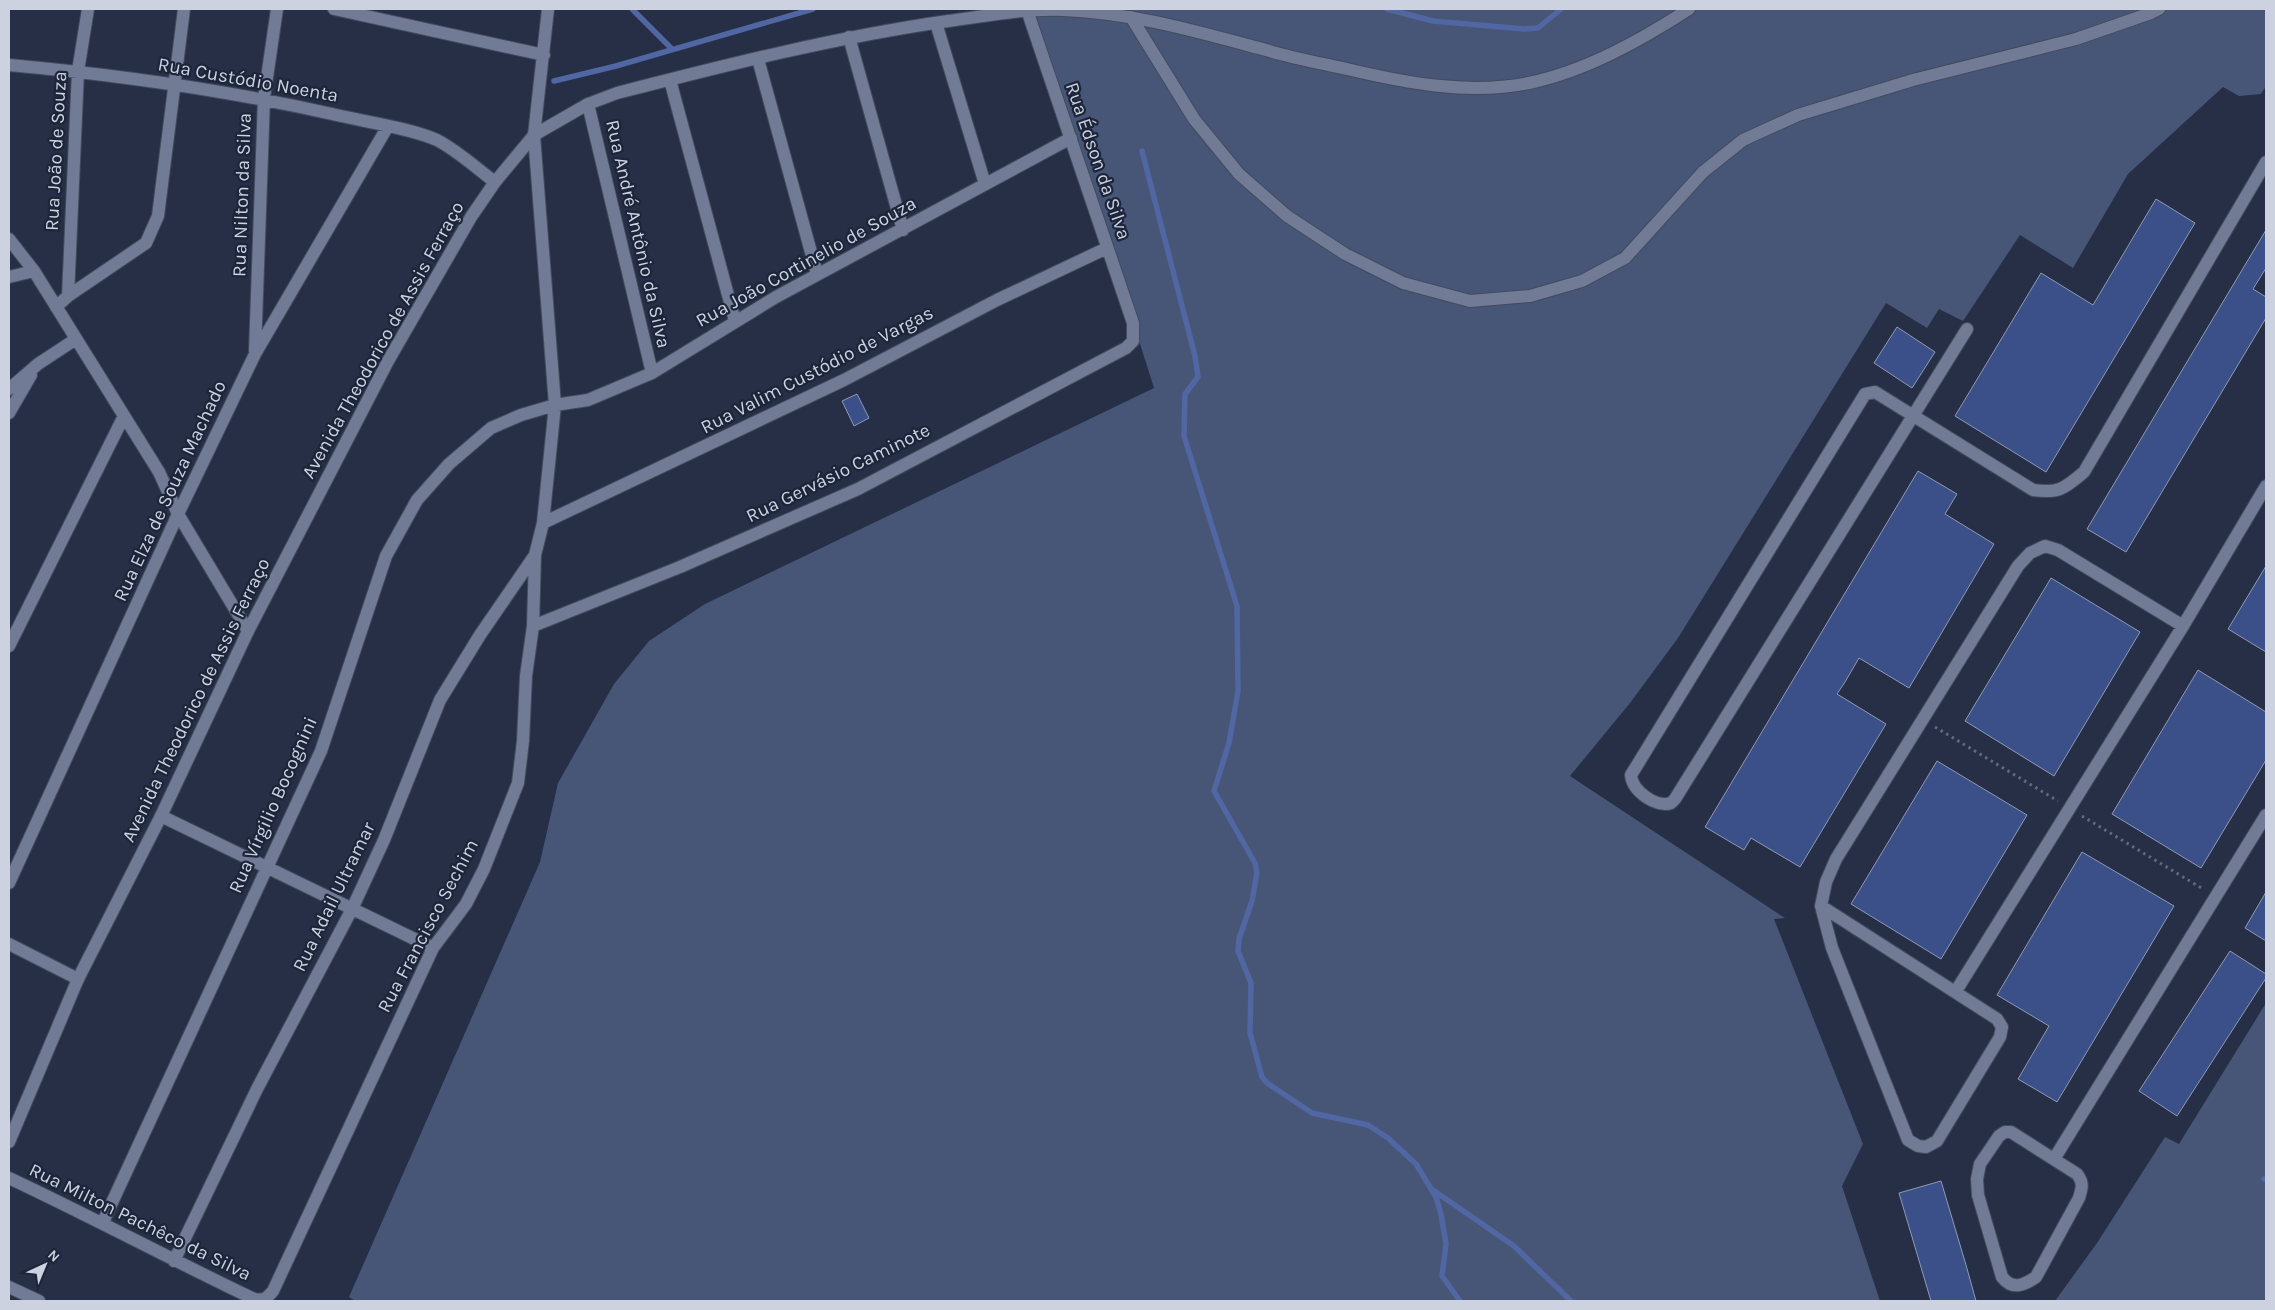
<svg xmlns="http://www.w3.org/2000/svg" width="2275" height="1310" viewBox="0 0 2275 1310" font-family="Karla,sans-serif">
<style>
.green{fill:#475577}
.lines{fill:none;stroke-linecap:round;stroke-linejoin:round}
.stream{stroke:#5167a3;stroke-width:5.5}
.building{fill:#3b4f88;stroke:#8f9ab5}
.minor-casing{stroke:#444b5e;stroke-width:14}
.tertiary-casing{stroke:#444b5e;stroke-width:14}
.path{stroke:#61697c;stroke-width:3;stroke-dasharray:2.5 4;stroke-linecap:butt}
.minor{stroke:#717b95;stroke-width:12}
.tertiary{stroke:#717b95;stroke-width:12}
.labels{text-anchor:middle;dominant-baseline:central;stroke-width:4.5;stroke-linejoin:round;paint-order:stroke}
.street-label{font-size:19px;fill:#ccd2e0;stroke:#1d253a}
</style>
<rect width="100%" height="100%" fill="#262f45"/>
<path class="green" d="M 1034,9 L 2266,9 L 2266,86 L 2261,94 L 2239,96 L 2223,87 L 2128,174 L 2073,268 L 2020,235 L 1963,321 L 1939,309 L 1927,328 L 1886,303 L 1678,638 L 1630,703 L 1570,776 L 1785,918 L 1774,919 L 1863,1144 L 1842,1186 L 1880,1301 L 355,1301 L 349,1297 L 540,862 L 558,783 L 614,684 L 649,641 L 705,604 L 1154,388 Z
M 2266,1003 L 2266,1301 L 2055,1301 L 2097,1243 L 2165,1137 L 2179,1144 Z"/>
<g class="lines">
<path class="stream" d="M 632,9 L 672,49
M 1387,9 L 1433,21 L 1524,29 L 1538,28 L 1561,9
M 554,81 L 616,66 L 813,9
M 1142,151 L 1195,356 L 1198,377 L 1185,394 L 1184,436 L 1237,606 L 1238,691 L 1229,743 L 1214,791 L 1255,863 L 1257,873 L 1252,901 L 1239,939 L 1238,951 L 1251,983 L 1250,1033 L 1262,1077 L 1267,1083 L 1312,1113 L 1368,1125 L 1388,1138 L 1416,1164 L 1436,1197 L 1441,1214 L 1446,1244 L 1442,1276 L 1460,1301
M 2264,1179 L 2266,1178
M 1433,1190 L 1514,1246 L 1571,1301"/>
</g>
<path class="building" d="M 2156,199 L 2195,223 L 2046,472 L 1955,416 L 2041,273 L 2093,305 Z
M 2266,230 L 2266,268 L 2253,289 L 2266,297 L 2266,318 L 2126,552 L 2087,529 Z
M 1897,327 L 1935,352 L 1912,388 L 1874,363 Z
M 857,394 L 869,418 L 854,426 L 842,401 Z
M 1918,471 L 1957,494 L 1945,514 L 1994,544 L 1909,688 L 1859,658 L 1845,682 L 1837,694 L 1886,724 L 1800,867 L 1751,838 L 1744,850 L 1705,827 Z
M 2266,566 L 2266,652 L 2228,629 Z
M 2051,578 L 2140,632 L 2054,776 L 1965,721 Z
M 2198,670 L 2266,712 L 2266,760 L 2201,868 L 2112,814 Z
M 1937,761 L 2027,815 L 1941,959 L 1851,904 Z
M 2082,852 L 2174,906 L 2057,1102 L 2018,1079 L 2049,1026 L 1997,995 Z
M 2266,892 L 2266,941 L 2245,928 Z
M 2230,951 L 2266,974 L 2266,978 L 2177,1116 L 2139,1091 Z
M 1941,1181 L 1966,1265 L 1976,1301 L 1931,1301 L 1899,1193 Z"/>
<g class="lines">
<g class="minor-casing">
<path id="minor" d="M 334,9 L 544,55
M 1131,17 L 1194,119 L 1239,174 L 1287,216 L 1345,254 L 1403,283 L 1470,301 L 1530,296 L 1582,281 L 1625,258 L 1703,172 L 1743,140 L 1798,115 L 1913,80 L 2076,39 L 2151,13 L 2159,9
M 936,23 L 985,184
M 849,37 L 903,230
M 758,59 L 817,274
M 9,65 C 120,75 232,91 341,116 C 368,122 413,129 437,140 C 458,151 476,168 495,182
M 670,80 L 735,321
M 588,104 L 652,373
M 9,239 L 34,271 L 159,472 L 178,514 L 248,631
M 9,277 L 34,271
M 68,296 L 78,71 L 88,9
M 56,307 L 68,296 L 146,243 L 158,216 L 184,9
M 1967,329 L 1675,799 L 1671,803 C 1656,808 1632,791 1631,775 L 1865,394 L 1875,392 L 2033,490 C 2059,494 2065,488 2084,472 L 2266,162
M 255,351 L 264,98 L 277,9
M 9,389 L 38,364 L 76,339
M 9,413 L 31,375
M 543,523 L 844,380 L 997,300 L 1107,248
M 533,626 L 680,567 L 858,489 L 1126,348 L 1133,341 L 1133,323 L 1027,10
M 9,646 L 124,416
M 161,816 L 433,948
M 9,883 L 178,514 L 255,354 L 388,126
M 1821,906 L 1997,1019 L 2002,1027 L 2000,1037 L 1937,1141 L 1926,1147 L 1918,1146 L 1908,1140 L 1832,948 L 1821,906 L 1826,882 L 1836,859 L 2018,566 L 2030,553 L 2045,546 L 2058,550 L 2183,626
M 9,944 L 78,979
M 1956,991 L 2183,626 L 2266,486
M 2005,1132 L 2011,1132 L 2077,1174 C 2084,1183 2082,1188 2079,1198 L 2036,1277 C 2023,1286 2012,1290 2002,1277 L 1978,1195 L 1977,1179 L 1980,1164 L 1999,1136 Z
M 2054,1159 L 2266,815
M 9,1178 C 92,1217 172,1260 254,1299 C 264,1301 267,1298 273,1291 L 433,948 L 466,904 L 484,869 L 518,783 L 523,741 L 526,676 L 533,626 L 535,555 L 543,523 L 555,405 L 534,135 L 548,9
M 103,1222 L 321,751 L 386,556 L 417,500 L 449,464 L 491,428 L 521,415 L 555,405 L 588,400 L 652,373 L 776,297 L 1071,138
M 174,1261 L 257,1089 L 352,909 L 384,840 L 440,700 L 480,635 L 535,555
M 9,1287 L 39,1301"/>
</g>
<g class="tertiary-casing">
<path id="tertiary" d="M 9,1142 L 78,979 L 161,816 L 248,631 L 388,361 L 471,217 L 495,182 L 534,135 L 588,104 L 617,93 C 726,65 836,37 948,21 C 987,16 1025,8 1064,10 C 1134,13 1199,32 1266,50 C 1292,58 1320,63 1347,69 C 1406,83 1468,95 1529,83 C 1586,71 1641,40 1689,9"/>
</g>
<path class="path" d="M 1935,727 L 2058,801
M 2082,816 L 2203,889"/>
<use href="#minor" class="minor"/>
<use href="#tertiary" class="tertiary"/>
</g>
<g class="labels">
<g class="street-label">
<text transform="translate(248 80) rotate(10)">Rua Custódio Noenta</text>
<text transform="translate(56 151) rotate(-87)">Rua João de Souza</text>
<text transform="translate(1098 161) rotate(71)">Rua Édson da Silva</text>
<text transform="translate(242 195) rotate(-88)">Rua Nilton da Silva</text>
<text transform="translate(638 234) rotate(77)">Rua André Antônio da Silva</text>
<text transform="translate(806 262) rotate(-29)">Rua João Cortinelio de Souza</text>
<text transform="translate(383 340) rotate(-61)">Avenida Theodorico de Assis Ferraço</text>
<text transform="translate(817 370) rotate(-27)">Rua Valim Custódio de Vargas</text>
<text transform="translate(838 473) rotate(-26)">Rua Gervásio Caminote</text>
<text transform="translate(170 491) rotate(-65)">Rua Elza de Souza Machado</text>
<text transform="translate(196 700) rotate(-64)">Avenida Theodorico de Assis Ferraço</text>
<text transform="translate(273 805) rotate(-66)">Rua Vírgilio Bocognini</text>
<text transform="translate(334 897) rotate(-64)">Rua Adail Ultramar</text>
<text transform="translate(428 926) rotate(-62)">Rua Francisco Sechim</text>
<text transform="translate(140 1222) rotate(26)">Rua Milton Pachêco da Silva</text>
</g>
</g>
<rect width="2275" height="1310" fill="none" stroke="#ccd2e0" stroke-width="20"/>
<g transform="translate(45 1265) rotate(44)" stroke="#1d253a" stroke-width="4" paint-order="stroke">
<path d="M0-4L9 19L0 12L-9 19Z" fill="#ccd2e0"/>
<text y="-8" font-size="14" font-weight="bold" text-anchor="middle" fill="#ccd2e0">N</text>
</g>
</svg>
